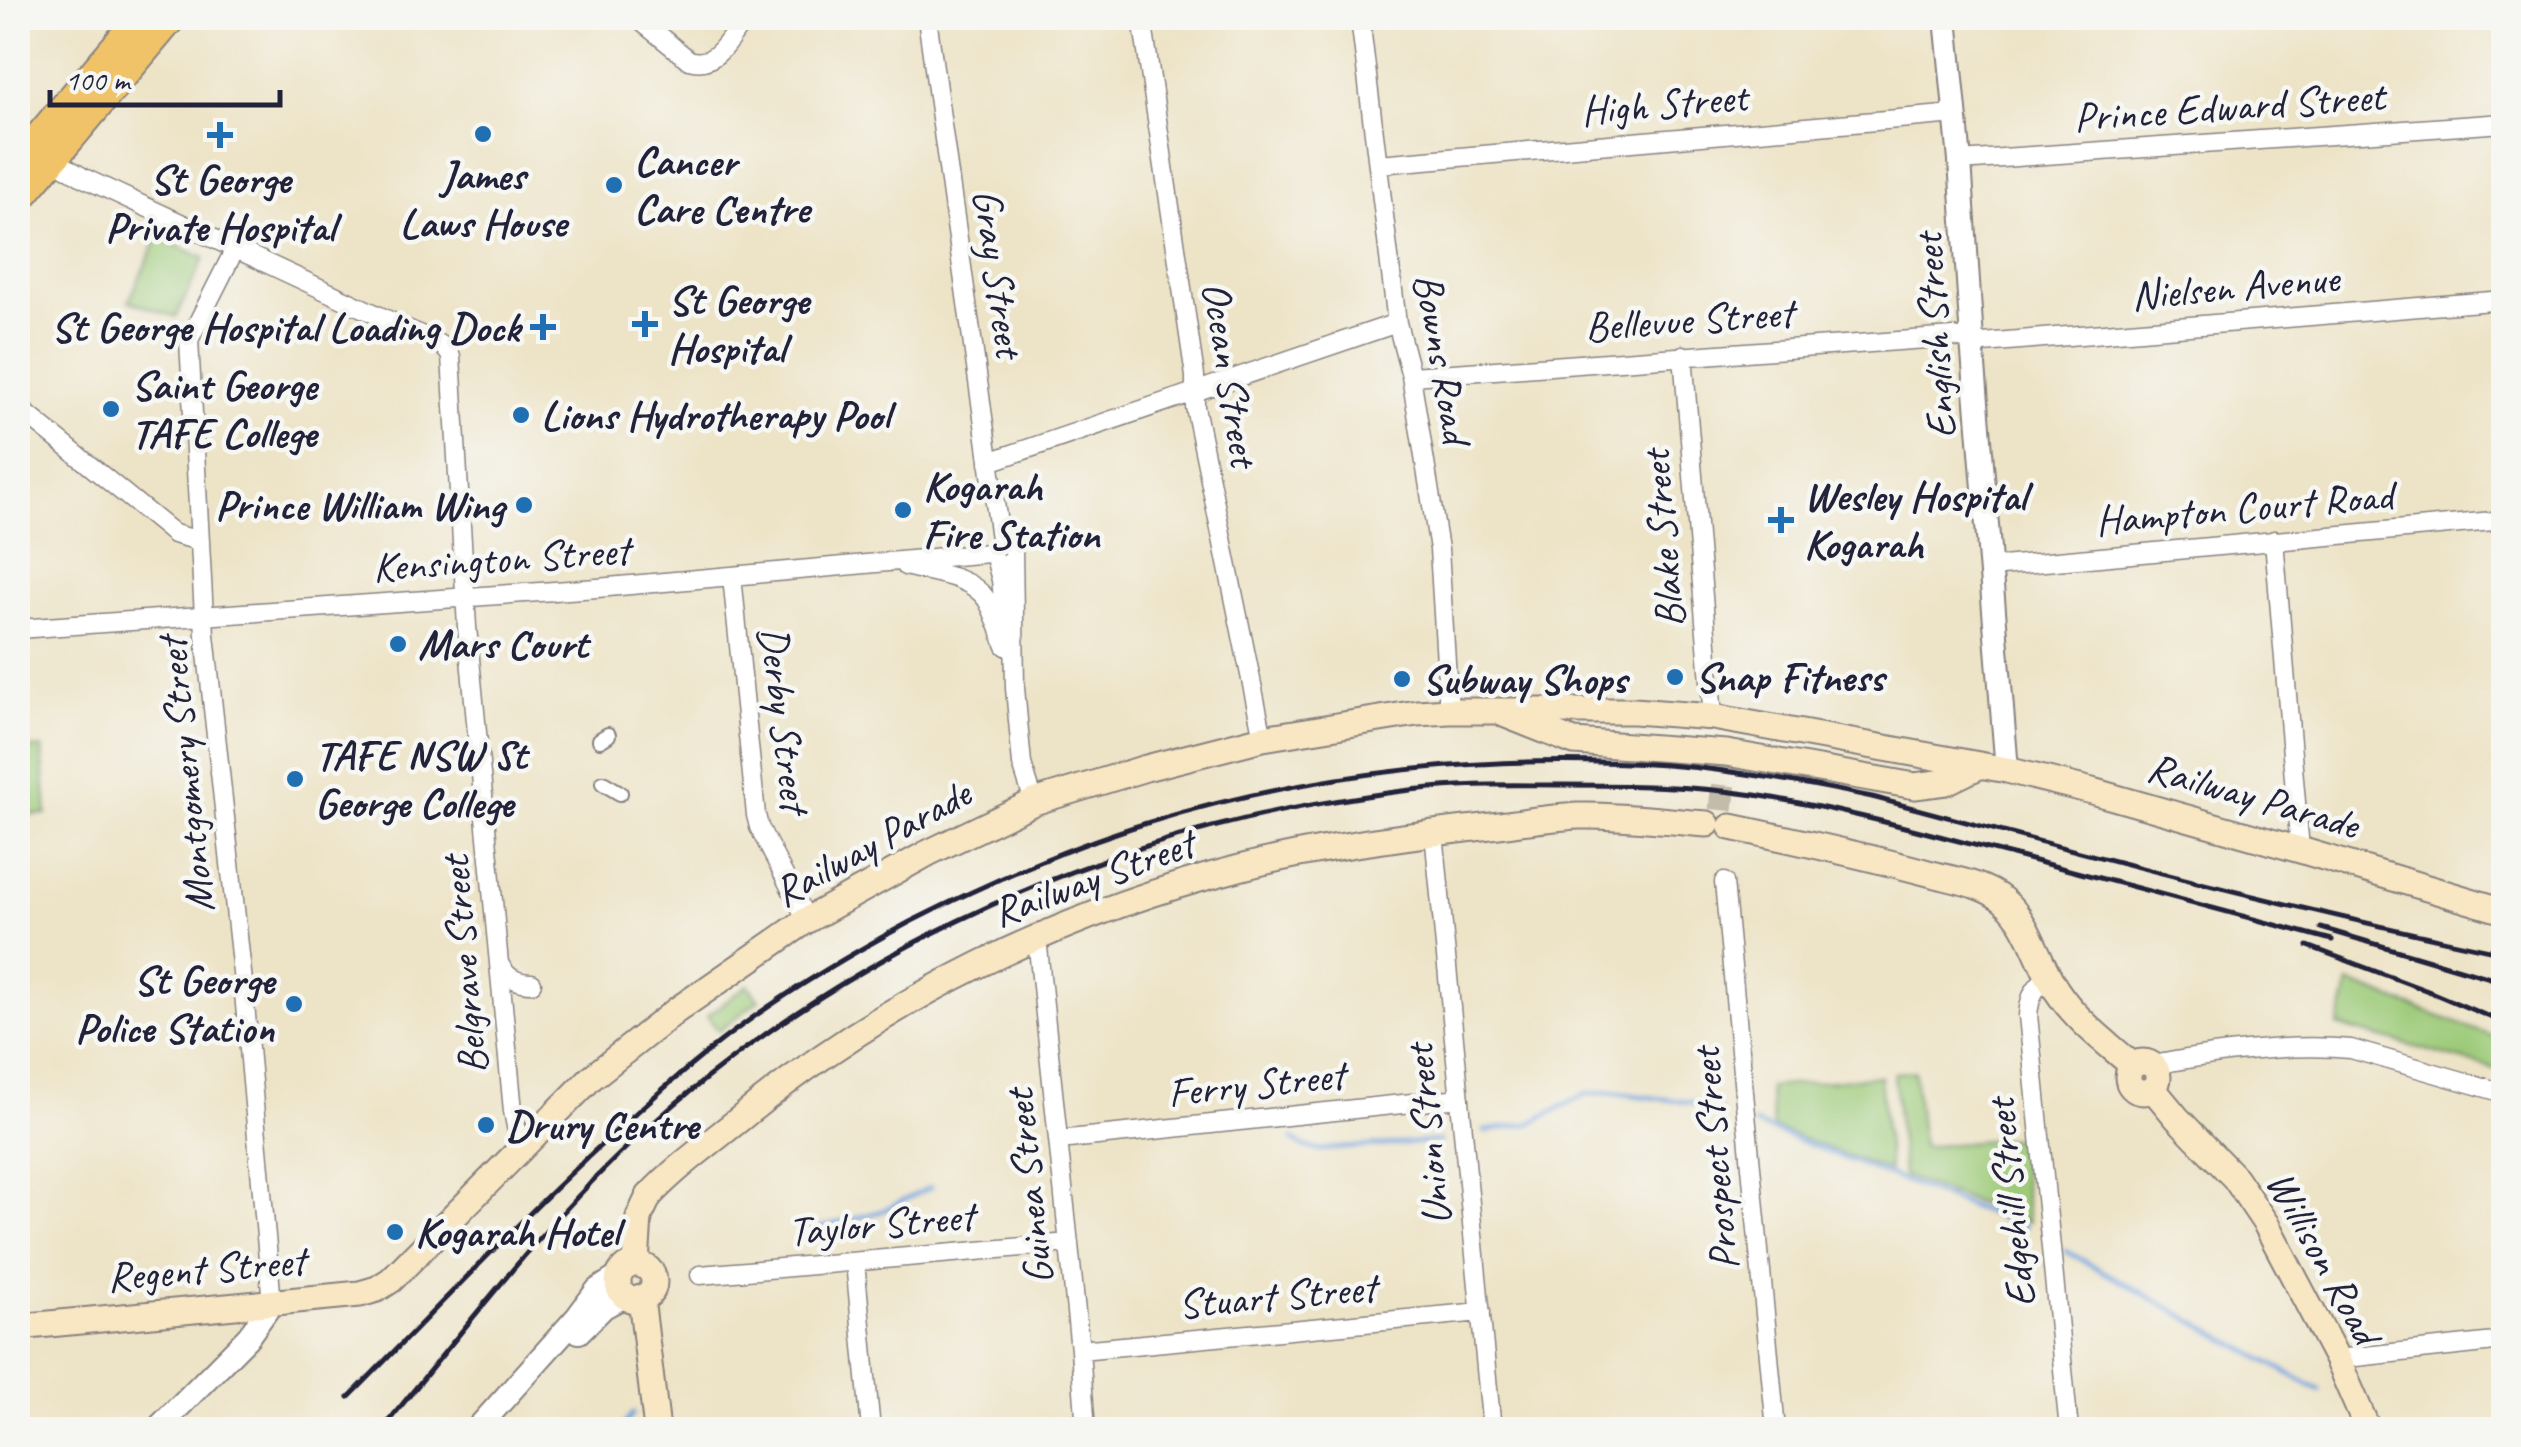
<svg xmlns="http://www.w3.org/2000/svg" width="2521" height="1447" viewBox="0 0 2521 1447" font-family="Caveat,sans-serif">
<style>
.green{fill:#9cca78;stroke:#5f765a;stroke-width:2.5}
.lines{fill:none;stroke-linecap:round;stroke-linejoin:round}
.stream{stroke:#6fa1da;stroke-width:5}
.secondary-tunnel{stroke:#c4bcaa;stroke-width:25;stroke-dasharray:25 12;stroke-linecap:butt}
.pedestrian-casing{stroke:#888280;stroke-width:18}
.minor-casing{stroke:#888280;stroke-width:21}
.tertiary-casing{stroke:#888280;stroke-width:26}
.secondary-casing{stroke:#888280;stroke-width:29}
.trunk-casing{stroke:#888280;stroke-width:34}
.pedestrian{stroke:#fff;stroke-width:14}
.minor{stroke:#fff;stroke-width:18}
.tertiary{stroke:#fff;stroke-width:22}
.secondary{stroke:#f9e7c3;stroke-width:25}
.trunk{stroke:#f0c369;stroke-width:30}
.rail{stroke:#22223b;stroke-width:5}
.poi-dot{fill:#1f6fb2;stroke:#f6f6f2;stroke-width:4}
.labels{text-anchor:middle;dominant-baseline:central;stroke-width:9;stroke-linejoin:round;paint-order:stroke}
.street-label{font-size:42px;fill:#22223b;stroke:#f6f6f2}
.poi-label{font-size:42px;font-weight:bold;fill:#22223b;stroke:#f6f6f2;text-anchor:start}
</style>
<rect width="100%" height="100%" fill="#f6f6f2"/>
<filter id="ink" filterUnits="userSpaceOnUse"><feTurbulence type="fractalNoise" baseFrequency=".01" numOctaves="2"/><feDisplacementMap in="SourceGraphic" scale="20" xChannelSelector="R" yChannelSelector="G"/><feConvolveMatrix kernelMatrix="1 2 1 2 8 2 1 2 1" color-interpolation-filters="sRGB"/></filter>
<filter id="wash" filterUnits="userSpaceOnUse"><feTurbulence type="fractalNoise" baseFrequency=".0048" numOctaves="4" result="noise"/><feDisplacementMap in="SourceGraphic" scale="40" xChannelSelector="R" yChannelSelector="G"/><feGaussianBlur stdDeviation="2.25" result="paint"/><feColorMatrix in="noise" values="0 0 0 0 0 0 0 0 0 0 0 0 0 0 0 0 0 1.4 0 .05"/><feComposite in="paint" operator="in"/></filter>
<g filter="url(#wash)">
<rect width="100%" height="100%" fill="#ede3c6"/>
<path class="green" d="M 158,237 L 204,258 L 176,317 L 129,301 Z
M 42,748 L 47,814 L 18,816 L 18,750 Z
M 2349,983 L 2503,1040 L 2503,1071 L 2338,1026 Z
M 748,985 L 759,1000 L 719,1031 L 707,1016 Z
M 1914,1071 L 1922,1147 L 2019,1138 L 2028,1222 L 1903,1176 L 1894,1073 Z
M 1880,1076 L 1889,1171 L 1773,1128 L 1769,1087 Z"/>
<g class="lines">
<path class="stream" d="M 1755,1124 L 2024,1227
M 1485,1131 L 1529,1124 L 1585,1094 L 1610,1092 L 1694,1103 L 1720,1111
M 1293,1139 L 1305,1147 L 1318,1150 L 1440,1141
M 808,1231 L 882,1211 L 931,1187
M 2066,1251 L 2319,1390
M 621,1430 L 633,1413"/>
</g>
</g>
<g filter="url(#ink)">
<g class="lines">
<path class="secondary-tunnel" d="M 1721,810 L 1726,764"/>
<g class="pedestrian-casing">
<path id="pedestrian" d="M 600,740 L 608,735
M 603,783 L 620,793"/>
</g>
<g class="minor-casing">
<path id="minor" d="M 637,18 L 689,60 C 717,69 730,37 745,18
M 927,18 L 1000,538
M 1142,18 L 1195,376 L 1195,407 L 1263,738
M 1360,18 L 1397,323 L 1411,376 L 1439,549 L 1449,711
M 47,152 L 64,166 L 84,178 L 431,340 L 444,347 L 451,356 L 467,627 L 513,1111 L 520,1147
M 1960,161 L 2504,123
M 1379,164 L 1956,114
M 235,249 L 189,340 L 205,635 L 243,982 L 272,1303
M 1683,355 L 1713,717
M 1411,376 L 1954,337 L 1983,343 L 2504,300
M 18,407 L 174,534 L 200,541
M 989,462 L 1397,323
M 2274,540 L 2300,850
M 1013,550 L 1015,688 L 1022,764 L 1034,802
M 996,561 L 1001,580 L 1004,608
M 905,566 C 932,573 970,575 987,600 C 995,613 1000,631 1006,646
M 1991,567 L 2504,520
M 732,576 L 756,815 L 759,827 L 807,920
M 18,629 L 597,588 L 989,553
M 1434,833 L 1492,1430
M 1724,882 L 1776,1430
M 1037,938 L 1080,1350 L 1086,1430
M 499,963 C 506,977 516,983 532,983
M 2048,976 C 2034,988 2030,996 2028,1015 L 2069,1430
M 2153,1065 C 2215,1053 2288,1043 2351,1049 L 2504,1093
M 1059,1140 L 1460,1098
M 855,1262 L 871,1430
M 700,1275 L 1069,1243
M 1080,1350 L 1481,1312
M 2337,1359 L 2504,1341"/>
</g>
<g class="tertiary-casing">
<path id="tertiary" d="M 1946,18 L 1960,161 L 1972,341 L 2007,770
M 579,1332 L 604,1307 L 625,1296
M 156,1430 L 248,1337 L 272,1303
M 476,1430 L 577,1317 L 597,1290 L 619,1276"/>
</g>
<g class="secondary-casing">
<path id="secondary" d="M 1506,715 L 1574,742 L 1727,753 L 1915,786 L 1946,782 L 1979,766
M 1731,827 C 1798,841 1865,856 1932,874 C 1955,880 1983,884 2003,900 C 2030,922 2038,963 2057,991 C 2076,1020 2107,1043 2133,1066
M2128 1077a15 15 0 1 1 30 0a15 15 0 1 1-30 0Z
M 2153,1089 L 2177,1118 L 2235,1178 L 2266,1224 L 2337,1359 L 2368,1430
M 636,1264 L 639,1217 L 649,1196 C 676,1167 710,1143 741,1118 C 887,998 1060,914 1243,867 C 1316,848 1392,838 1466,829 C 1504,825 1542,818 1579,816 C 1621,815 1665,821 1707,824
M618 1282a18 18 0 1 1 36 0a18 18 0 1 1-36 0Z
M 641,1298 L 657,1430
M 18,1327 L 360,1294 L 377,1289 L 391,1280 L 591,1078 L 677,1010 L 807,920 L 928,853 L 1034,802 L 1146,768 L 1263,738 L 1417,713 L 1449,711 L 1634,711 L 1713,717 L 2007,770 L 2092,791 L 2300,850 L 2504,911"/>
</g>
<g class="trunk-casing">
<path id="trunk" d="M 18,163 L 141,18
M 18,199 L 170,18"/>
</g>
<use href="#pedestrian" class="pedestrian"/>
<use href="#minor" class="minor"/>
<use href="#tertiary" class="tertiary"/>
<use href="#secondary" class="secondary"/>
<use href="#trunk" class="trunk"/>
<path class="rail" d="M 2321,928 L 2504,982
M 2308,946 L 2428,991 L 2504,1023
M 349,1397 C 465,1280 578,1157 706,1053 C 769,1002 839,960 910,922 C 987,883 1067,847 1150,822 C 1316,771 1493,753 1666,765 C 1735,770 1804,783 1872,797 C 2082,853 2291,909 2504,953
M 382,1429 C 466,1328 545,1221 643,1132 C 831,962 1068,849 1317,804 C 1363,796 1412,788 1459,786 C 1492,784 1525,785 1558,785 C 1624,785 1689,785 1755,795 C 1843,809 1927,833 2012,855 C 2119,883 2225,911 2332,940"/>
</g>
</g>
<g class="poi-dot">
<circle cx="483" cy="134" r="10"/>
<path d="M215 120h10v10h10v10h-10v10h-10v-10h-10v-10h10z"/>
<circle cx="614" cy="185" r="10"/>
<path d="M640 309h10v10h10v10h-10v10h-10v-10h-10v-10h10z"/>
<path d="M538 312h10v10h10v10h-10v10h-10v-10h-10v-10h10z"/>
<circle cx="111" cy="409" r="10"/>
<circle cx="521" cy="415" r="10"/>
<circle cx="524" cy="505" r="10"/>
<circle cx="903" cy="510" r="10"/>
<path d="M1776 505h10v10h10v10h-10v10h-10v-10h-10v-10h10z"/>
<circle cx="398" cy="644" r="10"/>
<circle cx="1675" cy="677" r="10"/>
<circle cx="1402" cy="679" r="10"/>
<circle cx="295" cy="779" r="10"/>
<circle cx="294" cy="1004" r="10"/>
<circle cx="486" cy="1125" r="10"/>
<circle cx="395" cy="1232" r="10"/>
</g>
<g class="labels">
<g class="street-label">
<text transform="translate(1664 104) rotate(-5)">High Street</text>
<text transform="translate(2229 107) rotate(-4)">Prince Edward Street</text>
<text transform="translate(998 273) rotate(82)">Gray Street</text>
<text transform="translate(2235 287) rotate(-5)">Nielsen Avenue</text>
<text transform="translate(1689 320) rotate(-4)">Bellevue Street</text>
<text transform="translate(1935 336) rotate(-94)">English Street</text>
<text transform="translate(1442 358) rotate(80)">Bowns Road</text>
<text transform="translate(1230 374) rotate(81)">Ocean Street</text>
<text transform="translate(2244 508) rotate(-5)">Hampton Court Road</text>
<text transform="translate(1663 539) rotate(-95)">Blake Street</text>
<text transform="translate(501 559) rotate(-4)">Kensington Street</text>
<text transform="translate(784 719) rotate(83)">Derby Street</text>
<text transform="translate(186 775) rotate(-96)">Montgomery Street</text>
<text transform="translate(2253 796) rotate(16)">Railway Parade</text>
<text transform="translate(872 843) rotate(-29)">Railway Parade</text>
<text transform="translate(1093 878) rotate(-20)">Railway Street</text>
<text transform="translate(464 965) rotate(-95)">Belgrave Street</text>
<text transform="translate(1256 1084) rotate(-6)">Ferry Street</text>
<text transform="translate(1428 1135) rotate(-96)">Union Street</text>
<text transform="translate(1715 1159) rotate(-95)">Prospect Street</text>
<text transform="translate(1029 1187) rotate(-96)">Guinea Street</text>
<text transform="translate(2011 1203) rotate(-96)">Edgehill Street</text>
<text transform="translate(881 1224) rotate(-5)">Taylor Street</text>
<text transform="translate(2323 1257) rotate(61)">Willison Road</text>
<text transform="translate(206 1269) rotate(-5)">Regent Street</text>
<text transform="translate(1277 1296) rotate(-5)">Stuart Street</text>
</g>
<g class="poi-label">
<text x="634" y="161">Cancer<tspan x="634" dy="48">Care Centre</tspan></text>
<text x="483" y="175" text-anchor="middle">James<tspan x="483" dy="48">Laws House</tspan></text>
<text x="220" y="179" text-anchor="middle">St George<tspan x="220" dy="48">Private Hospital</tspan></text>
<text x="668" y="300">St George<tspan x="668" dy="48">Hospital</tspan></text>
<text x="520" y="327" text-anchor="end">St George Hospital Loading Dock</text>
<text x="131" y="385">Saint George<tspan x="131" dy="48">TAFE College</tspan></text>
<text x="541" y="415">Lions Hydrotherapy Pool</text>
<text x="923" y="486">Kogarah<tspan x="923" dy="48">Fire Station</tspan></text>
<text x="1804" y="496">Wesley Hospital<tspan x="1804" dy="48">Kogarah</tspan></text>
<text x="504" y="505" text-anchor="end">Prince William Wing</text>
<text x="418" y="644">Mars Court</text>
<text x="1695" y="677">Snap Fitness</text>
<text x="1422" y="679">Subway Shops</text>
<text x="315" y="755">TAFE NSW St<tspan x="315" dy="48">George College</tspan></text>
<text x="274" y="980" text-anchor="end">St George<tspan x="274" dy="48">Police Station</tspan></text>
<text x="506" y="1125">Drury Centre</text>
<text x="415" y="1232">Kogarah Hotel</text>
</g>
</g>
<rect width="2521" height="1447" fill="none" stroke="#f6f6f2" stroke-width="60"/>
<path d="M50 90v15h230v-15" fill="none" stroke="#22223b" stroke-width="5"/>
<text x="65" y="90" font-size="30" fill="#22223b" stroke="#f6f6f2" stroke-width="8" paint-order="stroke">100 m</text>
</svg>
